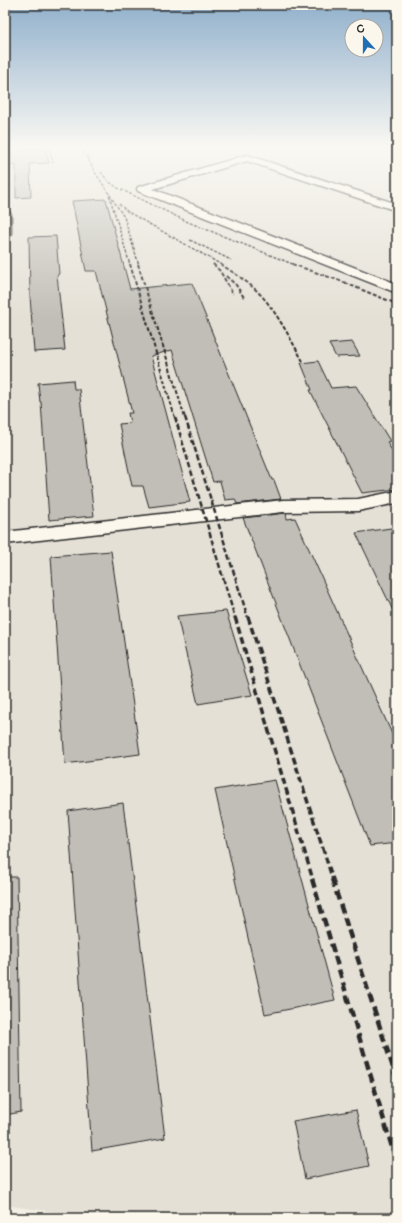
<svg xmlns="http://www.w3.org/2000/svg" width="402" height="1223" viewBox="0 0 402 1223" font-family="'Balsamiq Sans',sans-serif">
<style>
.built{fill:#e4e0d6}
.building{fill:#c0beb6;stroke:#2b2b2b}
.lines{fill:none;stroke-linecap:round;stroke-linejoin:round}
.minor-casing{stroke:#2b2b2b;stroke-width:3}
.minor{fill:#fbf7ec;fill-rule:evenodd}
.rail-far4{stroke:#2b2b2b;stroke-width:1.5;stroke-dasharray:3 1.5;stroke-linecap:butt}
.rail-far3{stroke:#2b2b2b;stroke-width:2;stroke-dasharray:4 2;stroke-linecap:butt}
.rail-far2{stroke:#2b2b2b;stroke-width:2.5;stroke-dasharray:5.5 2.5;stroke-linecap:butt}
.rail-far1{stroke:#2b2b2b;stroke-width:3.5;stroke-dasharray:7 3.5;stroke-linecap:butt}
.rail{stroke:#2b2b2b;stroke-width:4.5;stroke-dasharray:9 4.5;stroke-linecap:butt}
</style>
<rect width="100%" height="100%" fill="#f3efe4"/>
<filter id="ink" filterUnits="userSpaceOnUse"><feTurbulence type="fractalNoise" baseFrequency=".025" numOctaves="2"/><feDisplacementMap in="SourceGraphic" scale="8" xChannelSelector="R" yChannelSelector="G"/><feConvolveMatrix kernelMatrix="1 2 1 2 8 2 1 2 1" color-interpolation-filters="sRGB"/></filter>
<g filter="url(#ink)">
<path class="built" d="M 5,148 L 397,148 L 397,1218 L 96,1218 L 5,1205 Z"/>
<path class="building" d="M 5,148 L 45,148 L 49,163 L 30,164 L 31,197 L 16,198 L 16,165 L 5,166 Z
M 106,199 L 130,289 L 192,283 L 272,480 L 274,480 L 281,499 L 237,504 L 235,499 L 225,500 L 220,481 L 213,482 L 172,350 L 151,356 L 190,502 L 149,507 L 143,486 L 132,486 L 119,424 L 130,423 L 128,413 L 132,413 L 96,271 L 86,271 L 72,201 Z
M 56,236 L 59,274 L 57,275 L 65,350 L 34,352 L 30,296 L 29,237 Z
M 352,342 L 360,356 L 336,357 L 329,344 Z
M 318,361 L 331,388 L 356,386 L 390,441 L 387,442 L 397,460 L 397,489 L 362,493 L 310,390 L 312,390 L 301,363 Z
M 73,380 L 74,389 L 79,389 L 94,516 L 49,520 L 41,402 L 40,402 L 38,383 Z
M 286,513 L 287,519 L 295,518 L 397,745 L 397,843 L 370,846 L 243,518 Z
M 391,528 L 397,539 L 397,619 L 356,533 Z
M 111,551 L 140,754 L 65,764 L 51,556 Z
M 226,611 L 252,695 L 198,704 L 177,616 Z
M 275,780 L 335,1000 L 265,1014 L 215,790 Z
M 123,803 L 165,1138 L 92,1151 L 68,811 Z
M 5,877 L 17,877 L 21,1112 L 5,1115 Z
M 356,1110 L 369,1166 L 305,1179 L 293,1121 Z"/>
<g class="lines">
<g class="minor-casing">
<path id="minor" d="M 247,155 L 397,204 L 397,211 L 247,161 L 153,189 L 397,284 L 397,293 L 138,191 L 137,189 L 138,187 Z
M 5,211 L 9,212 L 11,214 L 11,234 L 9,237 L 5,238 Z
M 397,491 L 397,503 L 358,511 L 283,512 L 5,544 L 5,532 L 283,500 L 358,499 Z"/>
</g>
<use href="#minor" class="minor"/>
<path class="rail-far4" d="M 49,148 L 53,163
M 80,148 L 90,160
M 87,156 L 93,169 L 124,217 L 139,265
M 101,172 L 108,181 L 118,188 L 188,222 L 295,265
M 108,191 L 130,265
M 119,204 L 128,212 L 222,265
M 190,240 L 231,260
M 213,264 L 214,265"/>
<path class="rail-far3" d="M 130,264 L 175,418
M 138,264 L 185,418
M 213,264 L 220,271 L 233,294
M 220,264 C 233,272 245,280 256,290 C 275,308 291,340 304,363
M 292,264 L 349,284
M 226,276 L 236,285 L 245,299
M 345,283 L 397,304"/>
<path class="rail-far2" d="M 175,417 L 235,618
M 185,417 L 248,618"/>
<path class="rail-far1" d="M 235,617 L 313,880
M 248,617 L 333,880"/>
<path class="rail" d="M 312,879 L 397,1164
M 332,879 L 397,1080"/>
</g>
</g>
<linearGradient id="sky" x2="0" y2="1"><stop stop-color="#90b0cc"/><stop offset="0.46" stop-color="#faf8f3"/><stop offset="1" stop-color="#faf8f3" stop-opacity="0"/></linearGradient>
<rect width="402" height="319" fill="url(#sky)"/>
<rect width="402" height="1223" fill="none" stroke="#fbf7ec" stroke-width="20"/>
<rect x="10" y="10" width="382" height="1203" fill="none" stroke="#2b2b2b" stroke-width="1.5" filter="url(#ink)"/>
<g transform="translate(364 38) rotate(339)"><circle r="19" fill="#fbf7ec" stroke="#a8a59f"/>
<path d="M0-3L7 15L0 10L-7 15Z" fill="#1f6fb2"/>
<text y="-6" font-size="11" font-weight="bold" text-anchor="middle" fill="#2b2b2b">С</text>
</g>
</svg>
